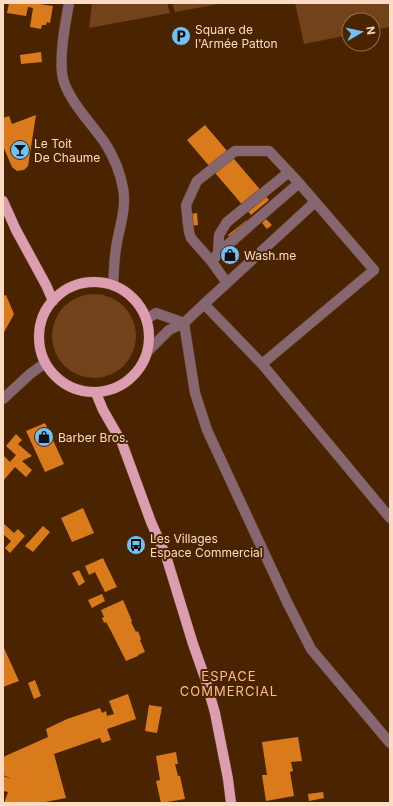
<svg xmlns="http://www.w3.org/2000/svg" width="393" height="806" viewBox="0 0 393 806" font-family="Inter,sans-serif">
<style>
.green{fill:#72431b}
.building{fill:#d97b1b}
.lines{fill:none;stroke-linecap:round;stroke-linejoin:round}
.minor-casing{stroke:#66411f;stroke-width:11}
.major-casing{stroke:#66411f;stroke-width:11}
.minor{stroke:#866771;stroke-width:10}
.major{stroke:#dd9db1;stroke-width:10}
.labels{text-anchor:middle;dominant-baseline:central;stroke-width:4;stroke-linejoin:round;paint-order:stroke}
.poi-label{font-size:12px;fill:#fbdbc4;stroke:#4a2400;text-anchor:start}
.neighbourhood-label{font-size:13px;letter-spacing:1px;fill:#fbbd8e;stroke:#4a2400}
</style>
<rect width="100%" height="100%" fill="#4a2400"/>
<path class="green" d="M 92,3 L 167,3 L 170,13 L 89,28 Z
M 172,3 L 224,3 L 175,12 Z
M 295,3 L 390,3 L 390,27 L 373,30 L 373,20 L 349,20 L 349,35 L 304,44 Z
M52 336a42 42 0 1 1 84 0a42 42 0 1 1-84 0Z"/>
<path class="building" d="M 9,3 L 33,3 L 53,6 L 50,23 L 47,22 L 46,25 L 42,25 L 41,29 L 30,27 L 33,8 L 28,7 L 26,16 L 7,13 Z
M 41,52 L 42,62 L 21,64 L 20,55 Z
M 36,115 L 28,166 L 24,170 L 17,171 L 12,167 L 3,146 L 3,118 L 9,116 L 12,124 Z
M 205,125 L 269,200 L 251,215 L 187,140 Z
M 197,213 L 198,225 L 183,227 L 182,215 Z
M 266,219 L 272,225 L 267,229 L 262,223 Z
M 247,220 L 254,229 L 236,245 L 228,235 Z
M 6,295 L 14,314 L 3,334 L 3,296 Z
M 45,423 L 64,464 L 45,472 L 26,431 Z
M 16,434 L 22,440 L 18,444 L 32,456 L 22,461 L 32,470 L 26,477 L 15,467 L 3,481 L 3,455 L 10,462 L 16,455 L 6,446 Z
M 83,508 L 94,533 L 72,542 L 61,518 Z
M 3,523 L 14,533 L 18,529 L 25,536 L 10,553 L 5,548 L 11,541 L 3,534 Z
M 43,526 L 50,532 L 33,552 L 25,546 Z
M 103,558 L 117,587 L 105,592 L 95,572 L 89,575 L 85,566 Z
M 79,570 L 85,582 L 79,586 L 72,573 Z
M 102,594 L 105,601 L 92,608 L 88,600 Z
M 123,600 L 132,621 L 131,622 L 136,632 L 138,631 L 141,639 L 140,640 L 145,652 L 138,655 L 138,656 L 126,661 L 111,631 L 106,622 L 104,623 L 102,618 L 104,617 L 101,610 Z
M 3,646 L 19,681 L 3,687 Z
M 35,680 L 41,696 L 34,699 L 28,683 Z
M 128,694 L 136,719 L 107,729 L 111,740 L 102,743 L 100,738 L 54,754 L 66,798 L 40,803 L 4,803 L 8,792 L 3,791 L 3,776 L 12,779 L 3,775 L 3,757 L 48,737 L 46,729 L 67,719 L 100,708 L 102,713 L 106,711 L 107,716 L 114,714 L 109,701 Z
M 149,705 L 162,707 L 157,733 L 145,731 Z
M 298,737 L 302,761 L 291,762 L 293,771 L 290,772 L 294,796 L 266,801 L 262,775 L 267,775 L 262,742 Z
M 176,752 L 178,764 L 175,764 L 178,776 L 180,776 L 185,799 L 161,803 L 156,781 L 160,780 L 156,756 Z
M 323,792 L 324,798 L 309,801 L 308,794 Z"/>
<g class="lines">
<g class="minor-casing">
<path id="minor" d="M 69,3 C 65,26 60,50 62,73 C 64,96 92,124 105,143 C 114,157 120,172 123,188 C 127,208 119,228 116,248 C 114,260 114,273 113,285
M 218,253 L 219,235 L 227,222 L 289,172
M 212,262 L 191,238 L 189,232 L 186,205 L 197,181 L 235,151 L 269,151 L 299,183
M 227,283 L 315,202
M 147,319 L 156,313 L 184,323
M 184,323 L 195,393 L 207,430 L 287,602 L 311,649 L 390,743
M 148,351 L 169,330 L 184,323 L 204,304 L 262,364 L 374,270 L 299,183 L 218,253 L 212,262 L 227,283 L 204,304
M 262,364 L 390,518
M 3,399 L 30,374 L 45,363"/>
</g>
<g class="major-casing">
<path id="major" d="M 3,201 L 16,230 L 46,285 L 53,301
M39 337a55 55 0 1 1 110 0a55 55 0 1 1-110 0Z
M 96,393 L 103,410 L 122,443 L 151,522 L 166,556 L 193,644 L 205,678 L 215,713 L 228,779 L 231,803"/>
</g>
<use href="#minor" class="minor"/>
<use href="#major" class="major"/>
</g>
<defs>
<g id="parking-disc" transform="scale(1)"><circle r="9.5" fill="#71c1f5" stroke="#4a2400"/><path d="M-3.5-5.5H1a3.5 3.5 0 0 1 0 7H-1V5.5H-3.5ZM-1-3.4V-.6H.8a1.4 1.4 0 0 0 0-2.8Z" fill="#111"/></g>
<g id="bar-disc" transform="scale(1)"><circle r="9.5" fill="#71c1f5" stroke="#4a2400"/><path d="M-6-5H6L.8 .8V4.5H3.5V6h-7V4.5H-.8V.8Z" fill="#111"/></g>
<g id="shop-disc" transform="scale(1)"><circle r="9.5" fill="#71c1f5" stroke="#4a2400"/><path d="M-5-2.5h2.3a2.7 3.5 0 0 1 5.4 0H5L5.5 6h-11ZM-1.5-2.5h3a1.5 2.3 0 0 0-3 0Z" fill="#111"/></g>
<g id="bus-disc" transform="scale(1)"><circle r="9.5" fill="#71c1f5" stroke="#4a2400"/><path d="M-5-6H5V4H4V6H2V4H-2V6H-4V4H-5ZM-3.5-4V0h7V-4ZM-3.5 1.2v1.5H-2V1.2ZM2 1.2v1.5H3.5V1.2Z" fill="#111"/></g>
</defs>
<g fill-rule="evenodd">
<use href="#parking-disc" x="181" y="36"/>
<use href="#bar-disc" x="20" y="150"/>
<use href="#shop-disc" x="230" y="255"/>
<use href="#shop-disc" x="44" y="437"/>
<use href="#bus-disc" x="136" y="545"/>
</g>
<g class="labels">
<g class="poi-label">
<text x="195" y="29">Square de<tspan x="195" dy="14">l'Armée Patton</tspan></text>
<text x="34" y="143">Le Toit<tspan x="34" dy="14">De Chaume</tspan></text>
<text x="244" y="255">Wash.me</text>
<text x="58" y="437">Barber Bros.</text>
<text x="150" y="538">Les Villages<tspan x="150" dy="14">Espace Commercial</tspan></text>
</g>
<g class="neighbourhood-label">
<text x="229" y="676">ESPACE<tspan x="229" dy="15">COMMERCIAL</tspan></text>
</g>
</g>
<rect width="393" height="806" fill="none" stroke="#fbdbc4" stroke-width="8"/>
<g transform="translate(361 32) rotate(81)"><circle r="19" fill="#4a2400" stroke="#916d4e"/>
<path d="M0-3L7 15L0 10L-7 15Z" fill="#71c1f5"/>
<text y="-6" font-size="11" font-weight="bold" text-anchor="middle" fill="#fbdbc4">N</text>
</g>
</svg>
